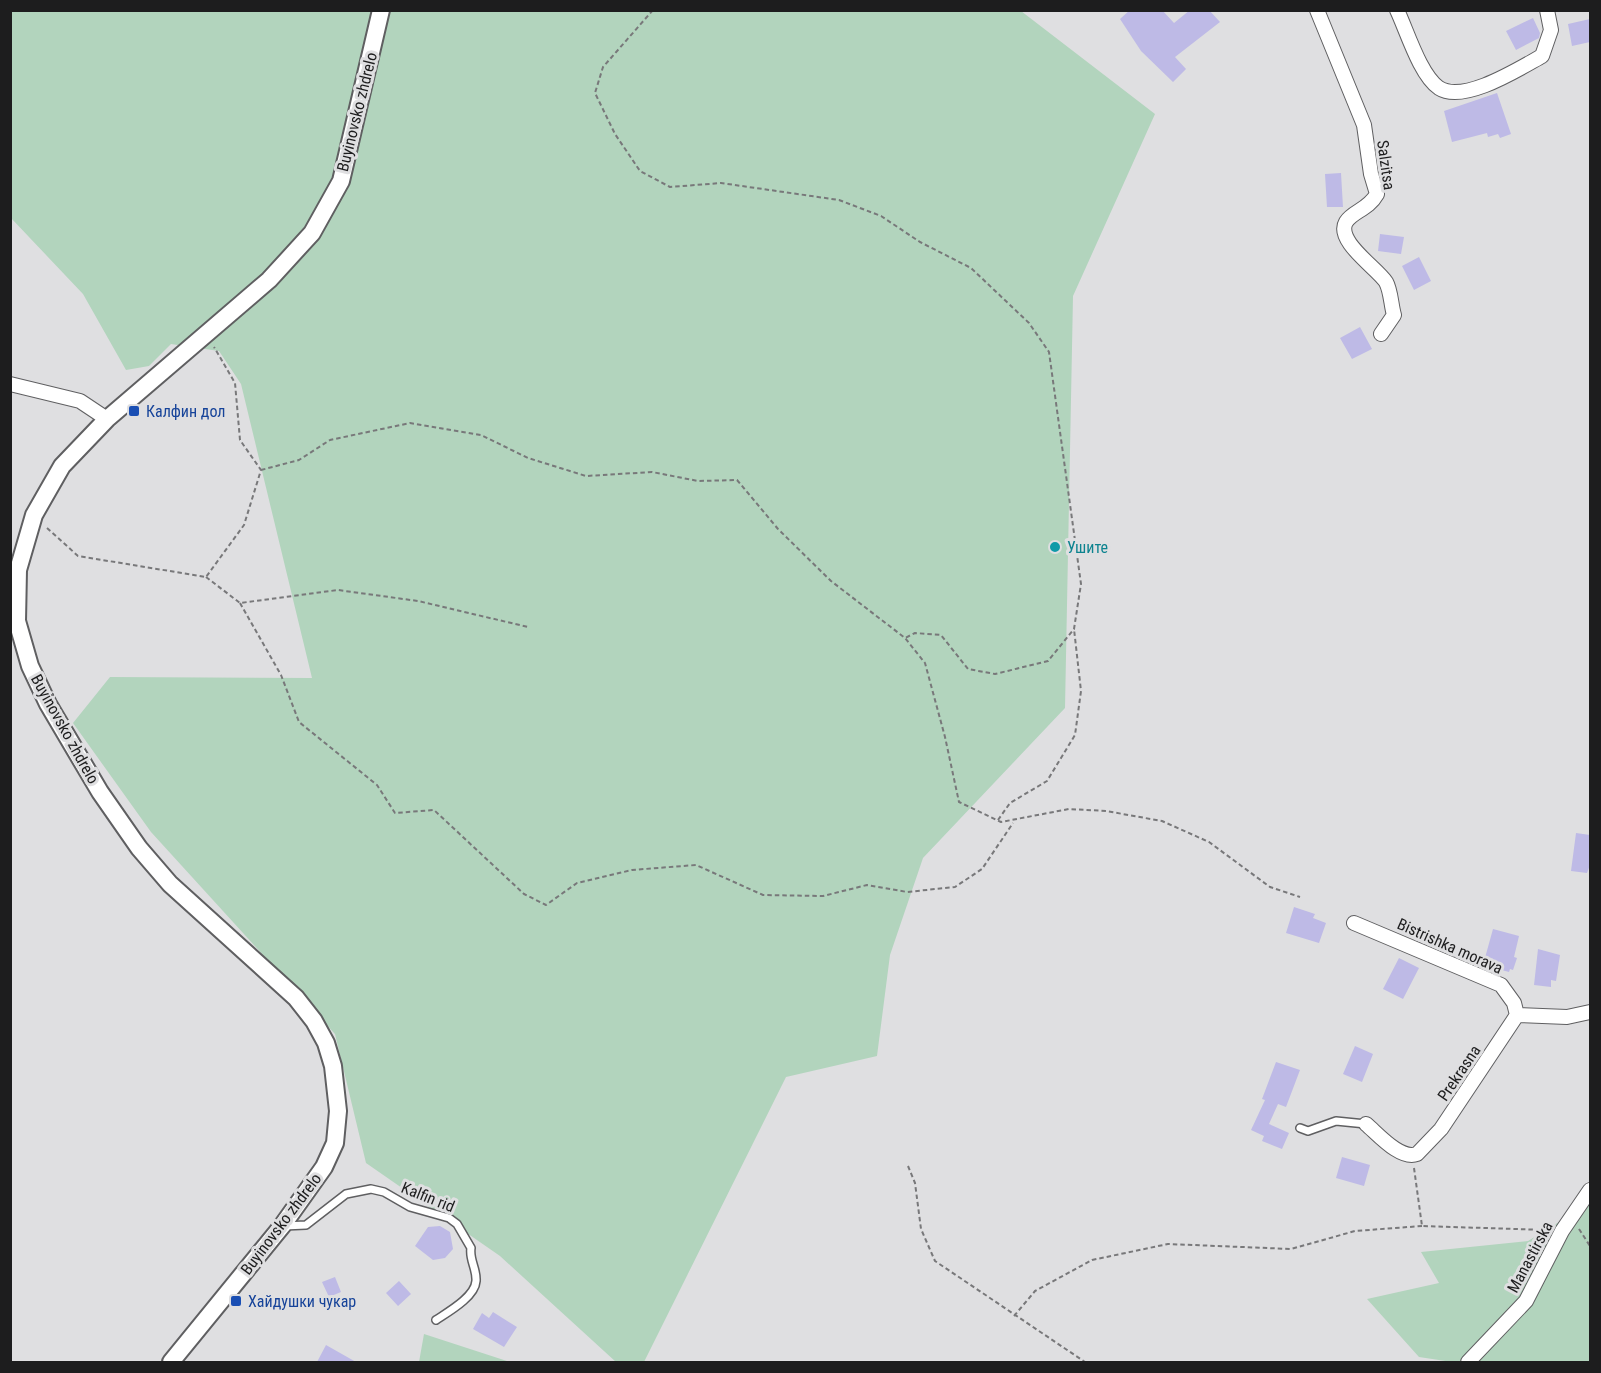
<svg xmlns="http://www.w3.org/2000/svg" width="1601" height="1373" viewBox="0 0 1601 1373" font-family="'Roboto Condensed',sans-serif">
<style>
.green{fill:#b2d4bd}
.building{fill:#bebae6}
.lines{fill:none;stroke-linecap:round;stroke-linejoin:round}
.service-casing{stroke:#5f5f61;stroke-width:10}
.minor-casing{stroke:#5f5f61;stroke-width:16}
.tertiary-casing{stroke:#5f5f61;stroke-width:20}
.path{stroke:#78787a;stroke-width:2;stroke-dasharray:4.5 3;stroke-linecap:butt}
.service{stroke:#fff;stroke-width:7}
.minor{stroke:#fff;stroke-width:14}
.tertiary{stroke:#fff;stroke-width:16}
.transit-dot{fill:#1a4fb4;stroke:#dfdfe1;stroke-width:2}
.culture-dot{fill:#0f9aa8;stroke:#dfdfe1;stroke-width:2}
.labels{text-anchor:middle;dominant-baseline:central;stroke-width:6;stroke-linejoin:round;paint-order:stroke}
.street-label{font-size:16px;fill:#1d1d1e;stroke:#dfdfe1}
.transit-label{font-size:16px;fill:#164399;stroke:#dfdfe1;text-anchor:start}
.culture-label{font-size:16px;fill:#0d838f;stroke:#dfdfe1;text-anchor:start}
</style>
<rect width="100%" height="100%" fill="#dfdfe1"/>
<path class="green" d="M 11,11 L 1021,11 L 1155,114 L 1073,296 L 1065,708 L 923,858 L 890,955 L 877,1056 L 786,1077 L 644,1362 L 616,1362 L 500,1256 L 366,1163 L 335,1034 L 151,832 L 73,723 L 110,677 L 312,678 L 241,384 L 219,351 L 171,344 L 149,366 L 126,370 L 83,294 L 11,218 Z
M 1590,1203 L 1590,1362 L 1452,1362 L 1419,1357 L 1367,1299 L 1439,1283 L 1421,1252 L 1528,1241 Z
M 424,1334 L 510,1362 L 419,1362 Z"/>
<path class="building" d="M 1130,10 L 1162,10 L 1174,23 L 1190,10 L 1209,10 L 1220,22 L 1175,57 L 1186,69 L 1173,82 L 1141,51 L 1120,19 Z
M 1533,18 L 1540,33 L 1539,38 L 1516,50 L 1506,31 Z
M 1590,19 L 1590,42 L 1572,46 L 1568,24 Z
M 1497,93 L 1511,134 L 1500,138 L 1498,134 L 1488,137 L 1487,133 L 1452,142 L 1444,111 Z
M 1341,173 L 1343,207 L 1327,207 L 1325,174 Z
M 1380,234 L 1404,237 L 1401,254 L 1378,251 Z
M 1419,257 L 1431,281 L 1414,290 L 1402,266 Z
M 1360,327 L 1372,349 L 1352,359 L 1340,338 Z
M 1576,833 L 1590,835 L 1590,865 L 1587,873 L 1571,871 Z
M 1294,907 L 1315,914 L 1313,918 L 1326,923 L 1319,943 L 1286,933 Z
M 1493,929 L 1519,936 L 1514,957 L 1517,958 L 1513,970 L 1510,969 L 1509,972 L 1483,965 Z
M 1538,949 L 1560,955 L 1556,981 L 1551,980 L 1551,987 L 1534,985 Z
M 1399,958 L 1419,968 L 1403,999 L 1383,989 Z
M 1355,1046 L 1373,1054 L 1362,1082 L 1343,1074 Z
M 1276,1062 L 1300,1070 L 1286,1107 L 1278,1104 L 1269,1124 L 1289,1133 L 1282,1149 L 1262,1141 L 1264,1136 L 1251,1130 L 1265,1100 L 1262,1099 Z
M 1342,1157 L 1370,1165 L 1364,1186 L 1336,1178 Z
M 440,1226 L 450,1232 L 453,1249 L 445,1258 L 433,1260 L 415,1246 L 428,1227 Z
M 335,1277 L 341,1292 L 329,1297 L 322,1282 Z
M 399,1281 L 411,1294 L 398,1306 L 386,1293 Z
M 493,1312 L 517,1327 L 504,1347 L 473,1329 L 482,1313 L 489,1318 Z
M 326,1345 L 356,1362 L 317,1362 Z"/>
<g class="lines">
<g class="service-casing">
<path id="service" d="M 1300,1128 L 1308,1131 L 1336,1121 L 1366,1124
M 284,1226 L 306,1225 L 346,1194 L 371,1189 L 384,1192 L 410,1207 L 449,1218 L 457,1224 L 471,1248 C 469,1260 477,1269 476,1281 C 475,1297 448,1312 436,1320"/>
</g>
<g class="minor-casing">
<path id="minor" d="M 1317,10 L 1364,125 L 1371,174 L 1377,194 C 1368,210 1353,211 1346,222 C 1335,241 1377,268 1386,282 C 1391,291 1391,305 1394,315 L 1381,334
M 1397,10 C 1407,31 1420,75 1439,88 C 1464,104 1520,68 1542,56 L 1551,30 L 1547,10
M 10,384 L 80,401 L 107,419
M 1354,923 L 1501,985 L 1514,1003 L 1517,1015
M 1517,1015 L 1567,1017 L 1590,1012
M 1366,1124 C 1378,1134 1400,1160 1417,1154 L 1441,1129 L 1517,1015
M 1468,1362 L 1526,1301 L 1562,1231 L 1590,1190"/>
</g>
<g class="tertiary-casing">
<path id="tertiary" d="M 171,1362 L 282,1226 L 324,1167 L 335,1143 L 338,1111 L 333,1066 L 326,1043 L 314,1021 L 296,998 L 170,884 L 139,848 L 100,792 L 48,704 L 30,666 L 17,621 L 18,570 L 34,515 L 62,466 L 107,419 L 269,280 L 312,233 L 341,181 L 381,10"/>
</g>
<path class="path" d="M 653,10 L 603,67 L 595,93 L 615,134 L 640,171 L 670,187 L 721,183 L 839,200 L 881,216 L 920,242 L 971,268 L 1029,323 L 1049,352 L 1081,584 L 1074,629 L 1048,661 L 995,674 L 968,669 L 941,635 L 915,633 L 905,638
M 261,470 L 299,460 L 330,440 L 410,423 L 481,435 L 528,458 L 586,476 L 652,472 L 698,481 L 737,480 L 778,529 L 831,581 L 905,638 L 925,663 L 945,737 L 959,802 L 1001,822 L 1069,809 L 1106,811 L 1162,821 L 1209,842 L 1270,887 L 1300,897
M 47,528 L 78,556 L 206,577 L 244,525 L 261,470 L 240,440 L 235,383 L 214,347
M 206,577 L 240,603 L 338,590 L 418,601 L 528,627
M 240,603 L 281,675 L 299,722 L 377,785 L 395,813 L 434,810 L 524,894 L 546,905 L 577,883 L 632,870 L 696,865 L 763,895 L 823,896 L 867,885 L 907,892 L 955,887 L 982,869 L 1013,823
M 998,820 L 1010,803 L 1047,781 L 1075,735 L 1081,691 L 1074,629
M 908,1166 L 915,1183 L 921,1229 L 935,1261 L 1085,1362
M 1414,1168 L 1422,1226 L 1547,1230
M 1579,1229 L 1590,1246
M 1014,1316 L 1035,1291 L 1092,1260 L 1168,1244 L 1291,1249 L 1355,1231 L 1422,1226"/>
<use href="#service" class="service"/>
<use href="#minor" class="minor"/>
<use href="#tertiary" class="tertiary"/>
</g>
<g class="transit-dot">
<rect x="128" y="405" width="12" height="12" rx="3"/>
<rect x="230" y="1295" width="12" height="12" rx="3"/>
</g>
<circle class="culture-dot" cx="1055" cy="547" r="6"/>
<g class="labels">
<g class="street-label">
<text transform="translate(357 112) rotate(-76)">Buyinovsko zhdrelo</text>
<text transform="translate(1386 165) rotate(82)">Salzitsa</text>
<text transform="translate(65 729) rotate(61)">Buyinovsko zhdrelo</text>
<text transform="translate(1450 946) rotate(24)">Bistrishka morava</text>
<text transform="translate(1459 1073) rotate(-56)">Prekrasna</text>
<text transform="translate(428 1197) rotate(22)">Kalfin rid</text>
<text transform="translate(281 1224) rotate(-53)">Buyinovsko zhdrelo</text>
<text transform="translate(1530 1257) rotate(-62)">Manastirska</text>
</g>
<g class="transit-label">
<text x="146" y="411">Калфин дол</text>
<text x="248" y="1301">Хайдушки чукар</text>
</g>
<g class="culture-label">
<text x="1067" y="547">Ушите</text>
</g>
</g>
<rect width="1601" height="1373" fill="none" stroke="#1d1d1e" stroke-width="24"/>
</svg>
